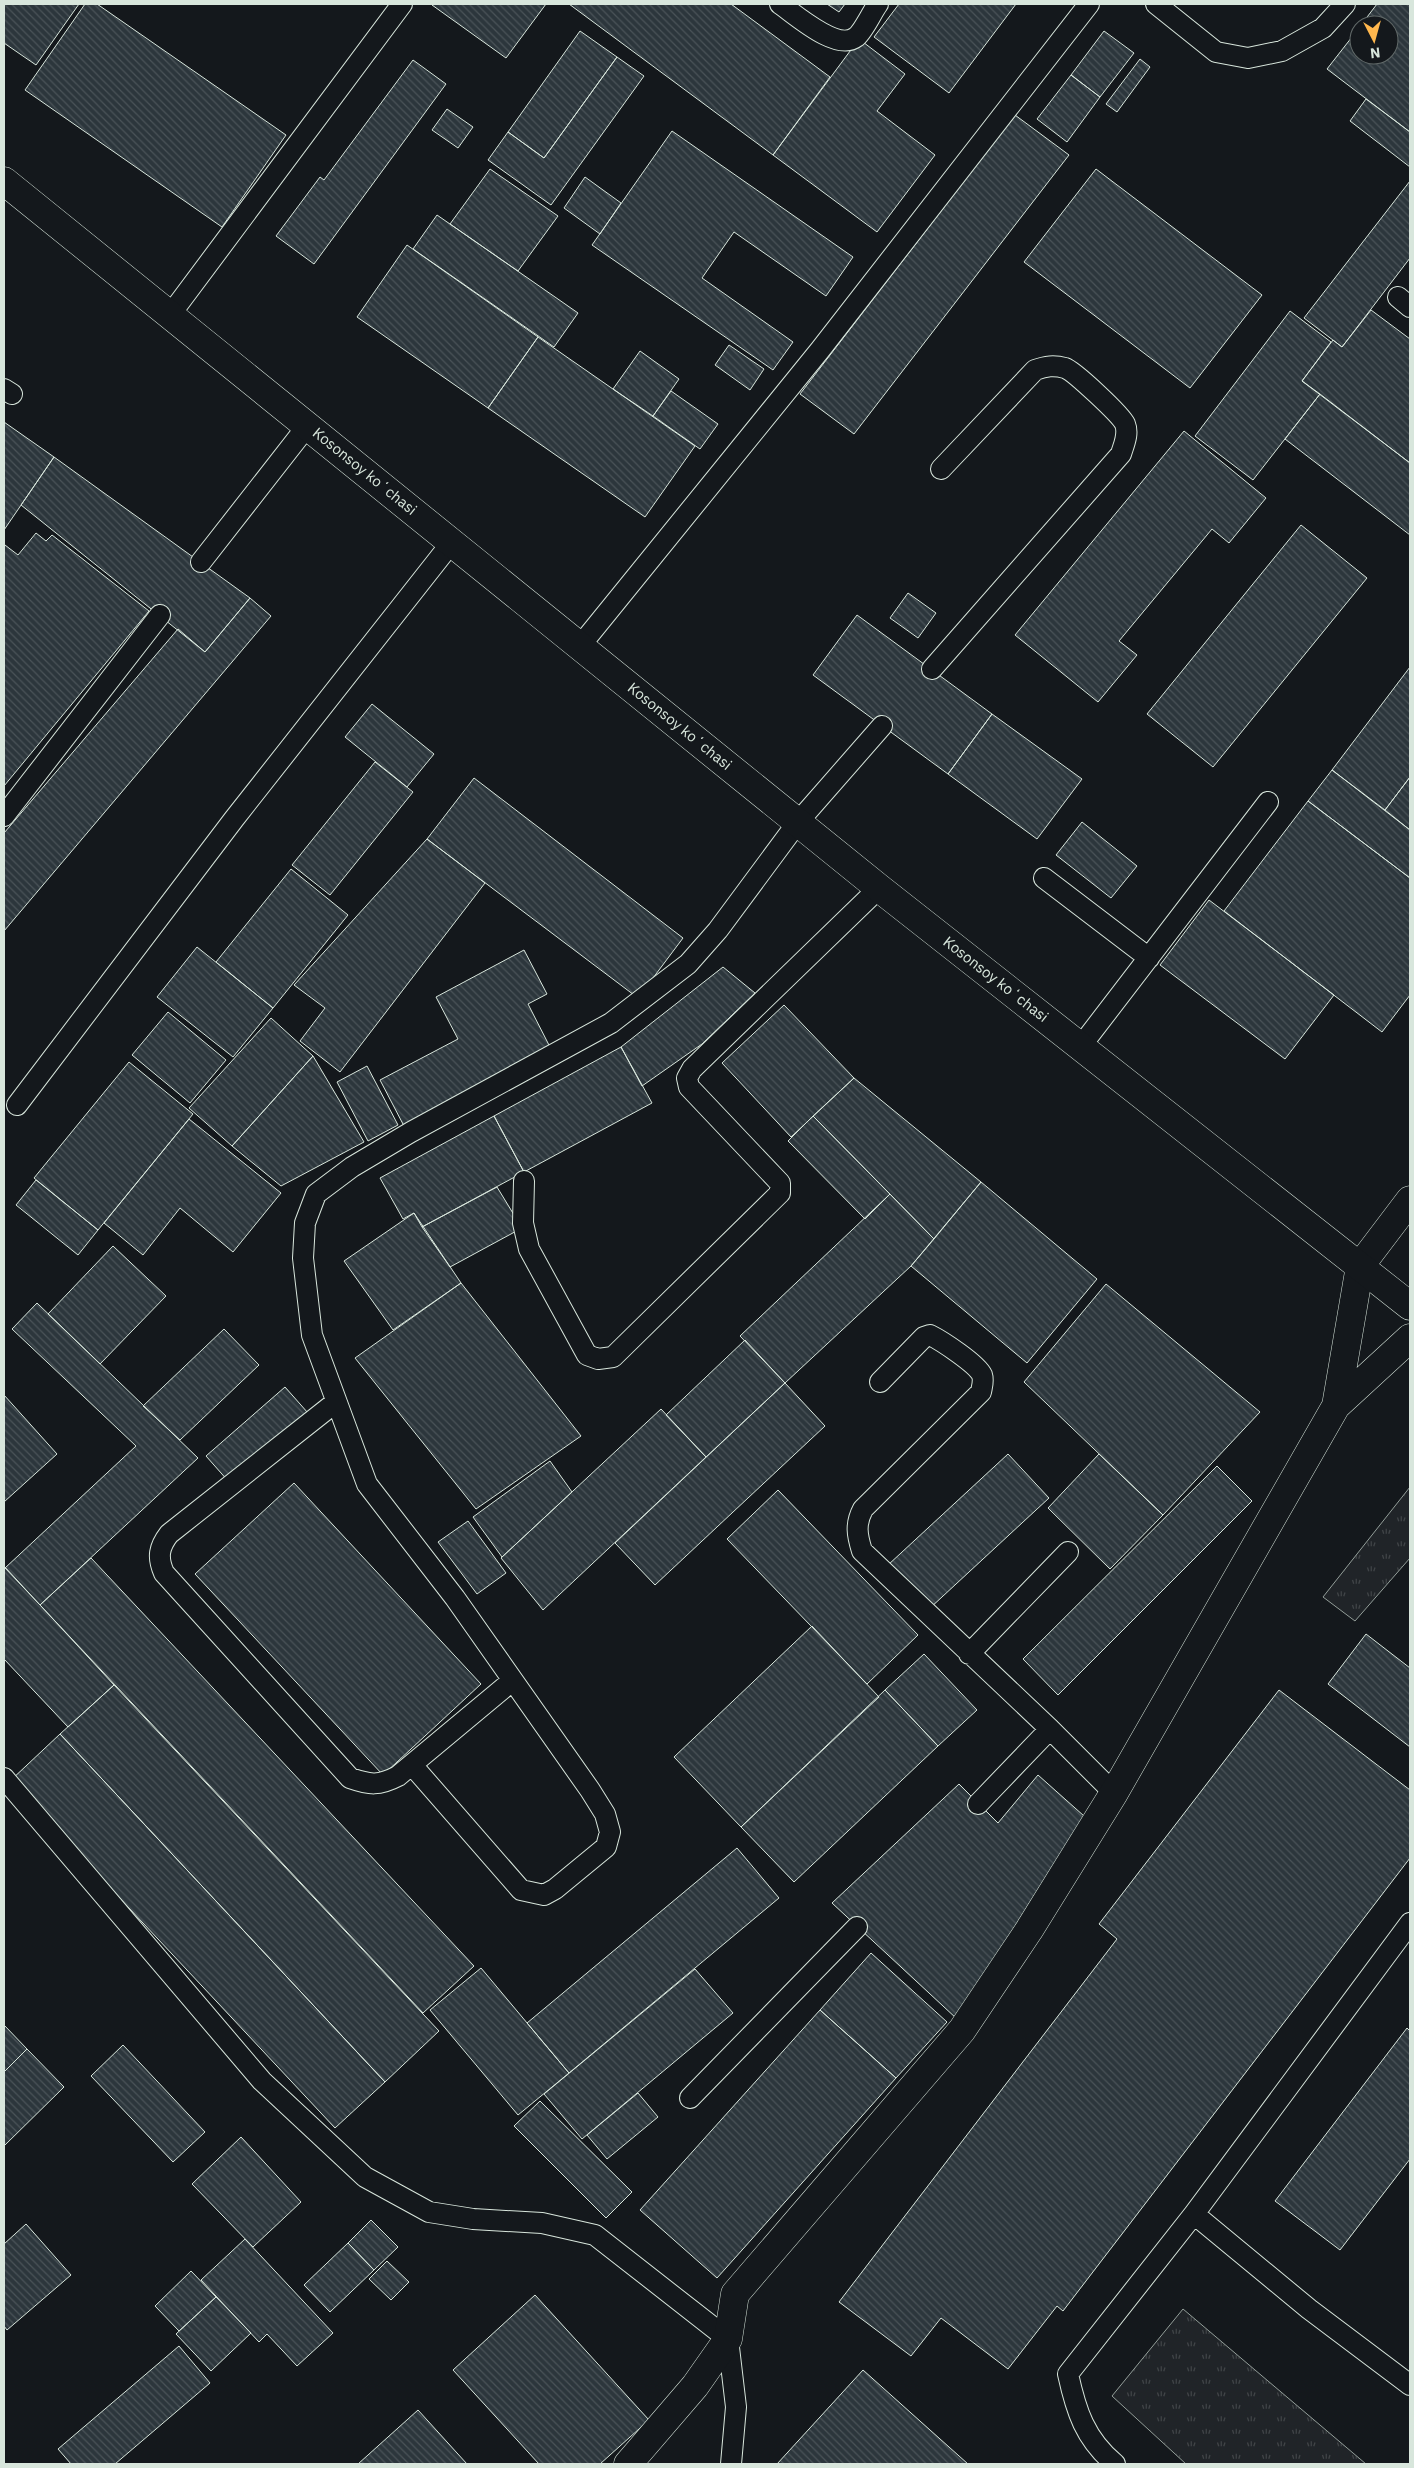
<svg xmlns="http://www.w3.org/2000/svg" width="1414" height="2468" viewBox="0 0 1414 2468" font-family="'IBM Plex Sans',sans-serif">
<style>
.grass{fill:url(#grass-tufts);stroke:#939e99}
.building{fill:url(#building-back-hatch);stroke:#d8e6dc}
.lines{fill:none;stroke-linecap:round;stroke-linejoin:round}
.service-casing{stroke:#d8e6dc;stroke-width:22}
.minor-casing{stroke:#d8e6dc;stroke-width:29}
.tertiary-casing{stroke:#d8e6dc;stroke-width:29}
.secondary-casing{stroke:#d8e6dc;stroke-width:29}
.service{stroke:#14181c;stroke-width:20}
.minor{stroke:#14181c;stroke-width:28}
.tertiary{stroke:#14181c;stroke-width:28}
.secondary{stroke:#14181c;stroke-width:28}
.labels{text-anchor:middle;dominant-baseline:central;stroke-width:4;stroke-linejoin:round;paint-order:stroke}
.street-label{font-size:15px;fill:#d8e6dc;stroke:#14181c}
</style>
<defs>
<pattern id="grass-tufts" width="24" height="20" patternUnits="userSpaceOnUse" patternTransform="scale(1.25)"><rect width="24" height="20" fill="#202428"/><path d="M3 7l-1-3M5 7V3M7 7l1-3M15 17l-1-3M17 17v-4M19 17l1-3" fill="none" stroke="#404447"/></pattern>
<pattern id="building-back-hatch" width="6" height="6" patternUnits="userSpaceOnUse" patternTransform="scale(1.25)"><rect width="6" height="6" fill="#2c363c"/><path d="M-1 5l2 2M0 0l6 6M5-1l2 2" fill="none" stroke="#4a5358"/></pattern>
</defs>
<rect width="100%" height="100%" fill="#14181c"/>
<path class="grass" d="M 1410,1487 L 1410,1558 L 1355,1621 L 1323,1597 Z
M 1183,2309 L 1366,2464 L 1186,2464 L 1112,2396 Z"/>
<path class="building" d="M 4,4 L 79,4 L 36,65 L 4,43 Z
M 85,4 L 97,4 L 286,135 L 222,227 L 25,90 Z
M 434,4 L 546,4 L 506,58 L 432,5 Z
M 569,4 L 731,4 L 830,77 L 773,155 Z
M 827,4 L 845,4 L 839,12 Z
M 899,4 L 1016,4 L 949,93 L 874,37 Z
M 1377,4 L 1410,4 L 1410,132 L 1327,69 L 1359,28 L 1359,55 L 1389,55 L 1389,25 L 1361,25 Z
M 580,31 L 617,57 L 544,158 L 508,132 Z
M 1104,31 L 1134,53 L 1100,97 L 1071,75 Z
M 859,39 L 905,74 L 877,111 L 935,155 L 877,232 L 773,155 Z
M 617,57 L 644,76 L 551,205 L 488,160 L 508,132 L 544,158 Z
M 1140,59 L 1150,67 L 1117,112 L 1106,104 Z
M 413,60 L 446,84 L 314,264 L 276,236 L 320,177 L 324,180 Z
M 1071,75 L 1100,97 L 1067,142 L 1037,119 Z
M 1366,99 L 1410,132 L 1410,167 L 1350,121 Z
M 447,109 L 473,127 L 458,148 L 432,130 Z
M 1015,115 L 1069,155 L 854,434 L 800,394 Z
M 672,131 L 853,257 L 826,296 L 734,232 L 702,278 L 793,342 L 773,370 L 592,245 Z
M 490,169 L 558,216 L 518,271 L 450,224 Z
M 1096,169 L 1262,295 L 1190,388 L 1024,262 Z
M 585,177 L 621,203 L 600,234 L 564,208 Z
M 1410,181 L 1410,258 L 1342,347 L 1304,318 Z
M 437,215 L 578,313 L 554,347 L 413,249 Z
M 407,245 L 538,337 L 488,408 L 357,317 Z
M 1371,310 L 1410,339 L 1410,463 L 1302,381 L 1333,340 L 1342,347 Z
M 1290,311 L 1331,342 L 1302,381 L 1320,394 L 1253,480 L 1195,436 Z
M 538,337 L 695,446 L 645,517 L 488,408 Z
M 729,345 L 764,369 L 750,390 L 715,365 Z
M 640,351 L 679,379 L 653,416 L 613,389 Z
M 671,391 L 718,424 L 700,449 L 653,416 Z
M 1320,394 L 1410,463 L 1410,535 L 1285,439 Z
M 4,422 L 54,457 L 4,530 Z
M 1184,431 L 1266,498 L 1229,543 L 1212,529 L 1119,641 L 1137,655 L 1098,702 L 1015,635 Z
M 54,457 L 250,598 L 205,652 L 21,505 Z
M 1301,525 L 1367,578 L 1213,767 L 1147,714 Z
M 36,533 L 46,541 L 52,535 L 149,611 L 4,786 L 4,546 L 5,545 L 18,555 Z
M 908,593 L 936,613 L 918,638 L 890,618 Z
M 250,598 L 271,616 L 4,931 L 4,833 L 178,629 L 205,652 Z
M 857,615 L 992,714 L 948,774 L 813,675 Z
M 1410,667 L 1410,777 L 1385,810 L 1332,770 Z
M 372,704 L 434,754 L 407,787 L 345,737 Z
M 992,714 L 1082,779 L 1037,839 L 948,774 Z
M 375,762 L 413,792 L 330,895 L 292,865 Z
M 1332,770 L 1410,830 L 1410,878 L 1308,801 Z
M 1410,777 L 1410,830 L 1385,810 Z
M 474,778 L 683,938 L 638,998 L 427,839 Z
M 1308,801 L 1410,878 L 1410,995 L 1382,1032 L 1224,911 Z
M 1082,822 L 1137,866 L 1111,898 L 1056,855 Z
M 427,839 L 485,883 L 340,1072 L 300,1041 L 325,1008 L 294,985 Z
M 291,869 L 348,915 L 273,1008 L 216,962 Z
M 1209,900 L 1334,995 L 1285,1059 L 1160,965 Z
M 197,947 L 273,1008 L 233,1057 L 157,997 Z
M 524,950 L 547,994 L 528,1004 L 551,1049 L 404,1126 L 380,1080 L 458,1039 L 436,997 Z
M 723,967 L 755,993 L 702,1044 L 642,1086 L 621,1047 Z
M 784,1005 L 854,1078 L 791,1137 L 722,1063 Z
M 168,1012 L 226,1060 L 190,1103 L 132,1055 Z
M 271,1018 L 313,1056 L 232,1146 L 189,1108 Z
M 621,1047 L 652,1103 L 524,1172 L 494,1116 Z
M 313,1056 L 364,1142 L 281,1186 L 232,1146 Z
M 129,1062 L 193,1114 L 98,1230 L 34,1178 Z
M 367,1066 L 398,1125 L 368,1141 L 337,1082 Z
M 854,1078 L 981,1182 L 934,1239 L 813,1116 Z
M 494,1116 L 524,1172 L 422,1227 L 414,1213 L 403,1219 L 380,1178 Z
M 813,1116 L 890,1194 L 865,1219 L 788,1141 Z
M 189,1119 L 281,1193 L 233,1252 L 180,1208 L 143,1255 L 104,1223 Z
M 36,1180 L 98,1230 L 78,1255 L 16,1205 Z
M 981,1182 L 1097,1279 L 1027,1363 L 911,1266 Z
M 497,1187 L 522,1228 L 450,1267 L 422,1227 Z
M 890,1194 L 934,1239 L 911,1266 L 785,1383 L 740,1336 Z
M 414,1213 L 461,1283 L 393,1330 L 344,1261 Z
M 113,1246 L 166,1296 L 100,1364 L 48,1314 Z
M 461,1283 L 581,1436 L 476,1509 L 355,1358 Z
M 1106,1284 L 1260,1412 L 1163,1515 L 1024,1382 Z
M 37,1303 L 198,1458 L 40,1605 L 5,1568 L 136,1446 L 12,1329 Z
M 224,1329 L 259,1365 L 180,1440 L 143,1406 Z
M 745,1340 L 785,1383 L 706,1457 L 666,1415 Z
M 785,1383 L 825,1426 L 655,1585 L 615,1543 Z
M 285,1387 L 308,1413 L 229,1482 L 206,1456 Z
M 4,1395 L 57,1454 L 4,1502 Z
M 661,1409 L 706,1457 L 543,1610 L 501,1558 Z
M 1008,1454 L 1049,1498 L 929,1609 L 888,1565 Z
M 1099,1454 L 1163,1515 L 1110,1569 L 1048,1508 Z
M 550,1461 L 572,1492 L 502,1557 L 473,1517 Z
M 1217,1466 L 1252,1501 L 1058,1695 L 1023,1659 Z
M 294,1483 L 481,1684 L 383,1775 L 195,1574 Z
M 778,1490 L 918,1635 L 867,1684 L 727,1539 Z
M 468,1521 L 506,1573 L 477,1594 L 438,1542 Z
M 91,1558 L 474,1966 L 423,2013 L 40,1605 Z
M 4,1566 L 114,1685 L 68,1727 L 4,1659 Z
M 812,1626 L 879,1697 L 741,1827 L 674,1757 Z
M 1366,1634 L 1410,1668 L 1410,1747 L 1328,1684 Z
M 924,1654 L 977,1710 L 938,1746 L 885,1690 Z
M 114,1685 L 439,2031 L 385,2082 L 60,1734 Z
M 885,1690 L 938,1746 L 794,1882 L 741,1827 Z
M 1279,1690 L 1410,1790 L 1410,1858 L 1063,2311 L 1057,2306 L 1008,2369 L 941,2318 L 911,2356 L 839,2302 L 1117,1939 L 1099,1924 Z
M 60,1734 L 385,2082 L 335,2128 L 10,1781 Z
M 1038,1775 L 1084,1816 L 957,2019 L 832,1903 L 959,1784 L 998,1823 Z
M 737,1848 L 779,1898 L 569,2073 L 527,2023 Z
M 871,1953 L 947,2022 L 896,2078 L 820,2010 Z
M 481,1968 L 569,2073 L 518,2115 L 430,2010 Z
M 695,1969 L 733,2013 L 582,2139 L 544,2094 Z
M 820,2010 L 896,2078 L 717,2278 L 640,2210 Z
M 4,2025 L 27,2049 L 4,2072 Z
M 1407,2028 L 1410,2031 L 1410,2159 L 1340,2250 L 1275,2201 Z
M 123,2045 L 205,2132 L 173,2162 L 91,2076 Z
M 27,2049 L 64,2087 L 4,2146 L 4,2072 Z
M 638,2093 L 658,2117 L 607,2159 L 587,2135 Z
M 540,2101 L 632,2192 L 606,2218 L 514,2126 Z
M 241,2137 L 301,2202 L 253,2247 L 192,2184 Z
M 371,2220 L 398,2247 L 374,2270 L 348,2243 Z
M 26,2224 L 71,2275 L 7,2330 L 4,2326 L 4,2244 Z
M 245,2239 L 333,2333 L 297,2366 L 267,2334 L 259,2342 L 201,2280 Z
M 348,2243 L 374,2270 L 330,2312 L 304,2285 Z
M 387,2261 L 409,2282 L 391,2300 L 369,2279 Z
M 191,2271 L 216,2297 L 179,2331 L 155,2306 Z
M 535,2295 L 649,2420 L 600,2464 L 539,2464 L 453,2370 Z
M 216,2297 L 251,2333 L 211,2371 L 176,2334 Z
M 179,2346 L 210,2383 L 115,2464 L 71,2464 L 58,2449 Z
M 863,2370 L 968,2464 L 777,2464 Z
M 418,2410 L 467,2464 L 358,2464 Z"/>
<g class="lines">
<g class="service-casing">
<path id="service" d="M 780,4 C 796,15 837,52 856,37 C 863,32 872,12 878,4
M 1156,4 L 1216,52 L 1248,58 L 1282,51 L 1323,28 L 1345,4
M 1398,297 L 1410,307
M 170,315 L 402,4
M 4,389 L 12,394
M 201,562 L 308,425
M 580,646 L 820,350 L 1089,4
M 932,669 L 1121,454 C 1124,444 1129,434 1125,424 C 1121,415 1074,371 1065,368 C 1054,365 1046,366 1035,370 L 941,469
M 4,816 L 160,615
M 1044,878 L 1149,958
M 1081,1046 L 1268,802
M 17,1105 L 234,819 L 452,542
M 524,1181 L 523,1223 L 529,1249 L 587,1355 L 598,1359 L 613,1357 L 780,1193 L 780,1183 L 689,1087 L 687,1078 L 692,1069 L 879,888
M 880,1382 L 924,1337 L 930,1335 C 942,1341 977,1364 982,1375 C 984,1381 982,1386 981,1392 L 863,1509 C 855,1524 857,1535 862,1551 L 1050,1729 L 1114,1793
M 336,1402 L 169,1534 C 159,1547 157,1557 164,1573 L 350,1778 C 370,1785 379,1786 398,1776 L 512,1681
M 969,1654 L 1068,1552
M 412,1765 L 521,1890 L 544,1895 L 555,1889 L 606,1847 L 610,1832 L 605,1814 L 590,1790 L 455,1598 L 367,1484 L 312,1335 L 303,1258 L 305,1223 L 316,1194 L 352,1167 L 411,1132 L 611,1023 L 688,964 L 718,930 L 798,822 L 882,726
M 4,1778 L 262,2081 L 365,2177 L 429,2212 L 473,2219 L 542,2223 L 595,2235 L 728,2339 L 736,2407 L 731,2464
M 978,1804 L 1050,1729
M 1410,1923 L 1194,2214 L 1309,2309 L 1410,2385
M 690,2098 L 857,1927
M 1115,2464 C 1085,2439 1076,2411 1068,2374 L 1194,2214"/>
</g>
<g class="minor-casing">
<path id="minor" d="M 1336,1406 L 1360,1266
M 628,2464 L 695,2386 L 728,2339 L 735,2294 L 962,2030 L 1029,1930 L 1114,1793 L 1336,1406 L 1410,1338"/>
</g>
<g class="tertiary-casing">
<path id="tertiary" d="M 1360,1266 L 1410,1200"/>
</g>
<g class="secondary-casing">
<path id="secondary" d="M 4,181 L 879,888 L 1410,1306"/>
</g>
<use href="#service" class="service"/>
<use href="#minor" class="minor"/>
<use href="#tertiary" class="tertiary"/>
<use href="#secondary" class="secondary"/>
</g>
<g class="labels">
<g class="street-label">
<text transform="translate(365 471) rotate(39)">Kosonsoy koʻchasi</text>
<text transform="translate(680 726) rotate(39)">Kosonsoy koʻchasi</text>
<text transform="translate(996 979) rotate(38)">Kosonsoy koʻchasi</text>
</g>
</g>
<rect width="1414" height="2468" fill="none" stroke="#d8e6dc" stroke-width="10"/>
<g transform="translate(1374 40) rotate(174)"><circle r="24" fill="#14181c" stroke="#626a69"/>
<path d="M0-4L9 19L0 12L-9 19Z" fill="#ffb74d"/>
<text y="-8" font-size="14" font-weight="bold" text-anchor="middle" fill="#d8e6dc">N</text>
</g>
</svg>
